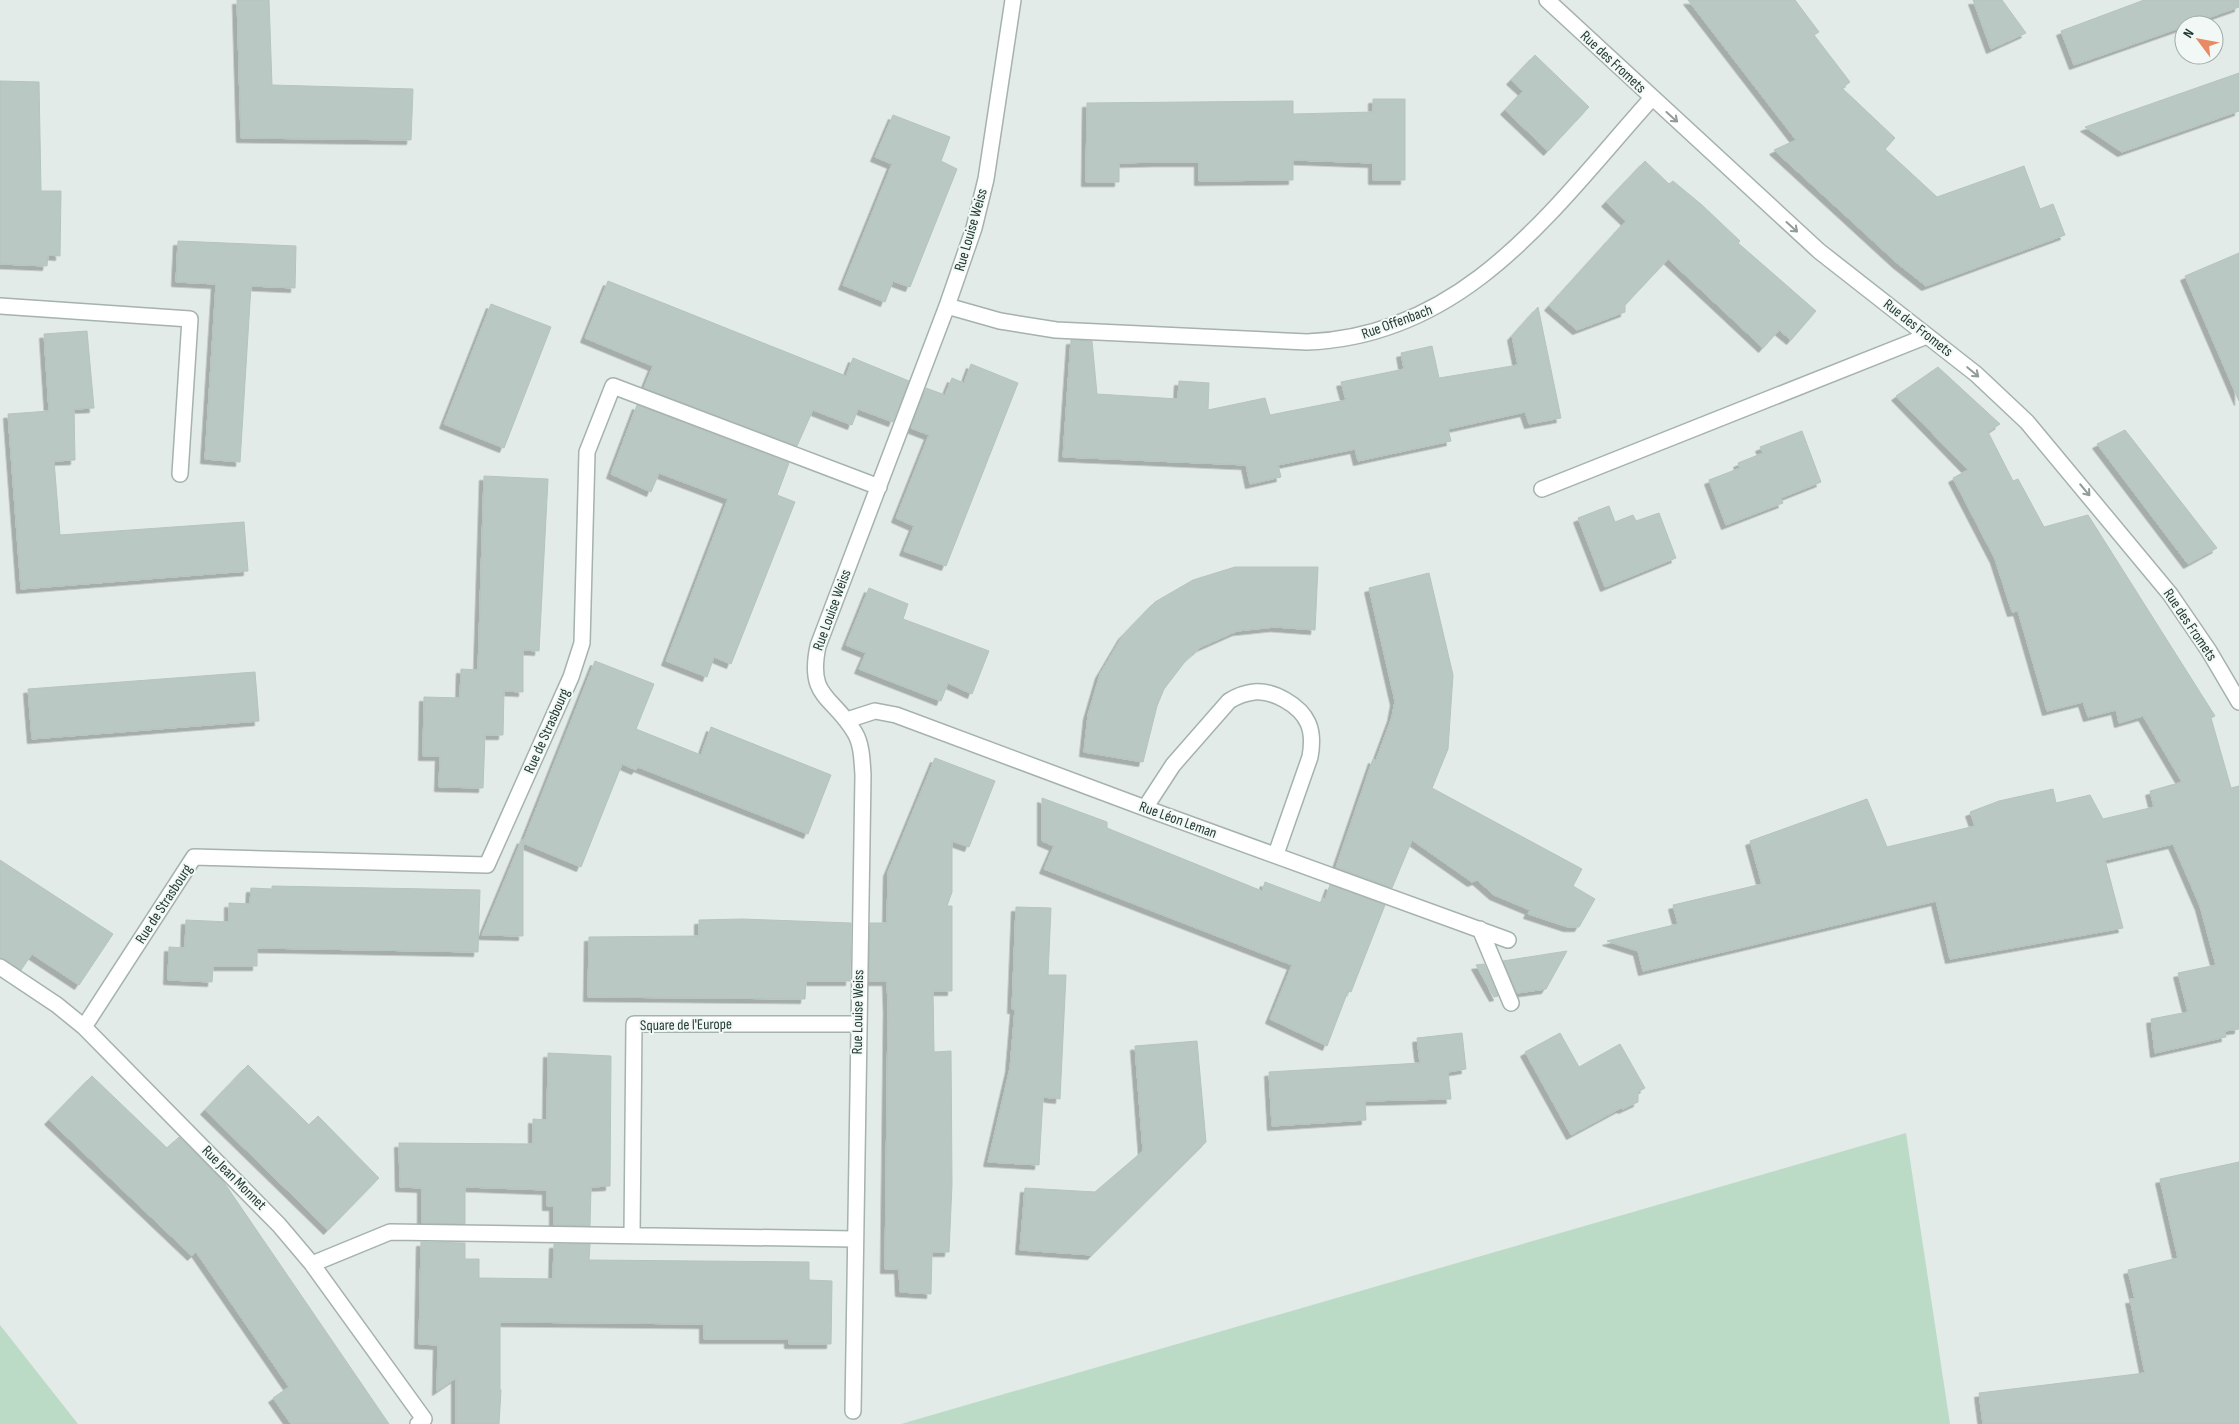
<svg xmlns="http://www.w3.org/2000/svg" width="2239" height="1424" viewBox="0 0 2239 1424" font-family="'Sofia Sans Condensed',sans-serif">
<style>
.green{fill:#bcdbc6}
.building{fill:#bac8c3;stroke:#b4c4be;filter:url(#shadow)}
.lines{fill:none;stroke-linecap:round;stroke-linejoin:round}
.minor-casing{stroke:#a5b2ae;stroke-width:18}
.minor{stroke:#fff;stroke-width:15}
.oneway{stroke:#919c9a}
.labels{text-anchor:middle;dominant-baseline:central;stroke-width:4;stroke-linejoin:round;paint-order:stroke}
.street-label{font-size:15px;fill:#233a35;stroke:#f2f8f5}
</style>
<defs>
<filter id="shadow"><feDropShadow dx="-4.5" dy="4.5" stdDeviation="0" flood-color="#0004"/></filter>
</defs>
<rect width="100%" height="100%" fill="#e2ebe7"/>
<path class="green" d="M 1906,1133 L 1950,1424 L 901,1424 Z
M 0,1325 L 78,1424 L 0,1424 Z"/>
<path class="building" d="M 237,0 L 269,0 L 272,85 L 413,89 L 411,140 L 241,138 Z
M 1688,0 L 1795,0 L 1819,32 L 1814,35 L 1850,82 L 1842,88 L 1895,138 L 1885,149 L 1937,197 L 2024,166 L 2040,209 L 2053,204 L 2065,235 L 1926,286 L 1897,263 L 1774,150 L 1796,140 Z
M 1973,0 L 2002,0 L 2026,33 L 1991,49 Z
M 2144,0 L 2239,0 L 2239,7 L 2074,65 L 2061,31 Z
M 1535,55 L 1589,107 L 1548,151 L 1505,110 L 1523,91 L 1511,80 Z
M 2239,73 L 2239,111 L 2122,152 L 2085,127 Z
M 0,81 L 39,82 L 41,191 L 61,191 L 60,256 L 48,255 L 47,266 L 0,264 Z
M 1373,99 L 1405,99 L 1405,180 L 1373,180 L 1373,163 L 1293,160 L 1293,180 L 1199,181 L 1199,162 L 1158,162 L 1119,163 L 1119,182 L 1086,182 L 1087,103 L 1293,101 L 1293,114 L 1373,112 Z
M 893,115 L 950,137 L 941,161 L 957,169 L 910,287 L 893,281 L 885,302 L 843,285 L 892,164 L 875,157 Z
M 1645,161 L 1669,184 L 1673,181 L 1702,205 L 1740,241 L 1738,243 L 1816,311 L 1791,340 L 1779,330 L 1763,348 L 1668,259 L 1625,305 L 1625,312 L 1577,330 L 1549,306 L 1626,221 L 1606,202 Z
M 178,241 L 296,246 L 295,288 L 251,286 L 240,462 L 205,459 L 216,284 L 176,282 Z
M 2239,253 L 2239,401 L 2185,276 Z
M 608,281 L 846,376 L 853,358 L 909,381 L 893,422 L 858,409 L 852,425 L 813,410 L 797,446 L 644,388 L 653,366 L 585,338 Z
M 491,304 L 551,327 L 504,448 L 444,424 Z
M 1538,307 L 1561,418 L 1529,424 L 1525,412 L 1448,429 L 1451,441 L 1390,454 L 1358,461 L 1355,449 L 1278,465 L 1281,477 L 1250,484 L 1246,465 L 1063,457 L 1071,340 L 1092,341 L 1097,394 L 1178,399 L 1179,381 L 1209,383 L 1208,410 L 1265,398 L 1270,415 L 1346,400 L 1341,382 L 1404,369 L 1401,353 L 1432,346 L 1439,378 L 1518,365 L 1512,336 Z
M 87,331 L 94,408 L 74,409 L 75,460 L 54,461 L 60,535 L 244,522 L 248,571 L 21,589 L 8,414 L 49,411 L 44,334 Z
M 971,364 L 1018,383 L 946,566 L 904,551 L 914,526 L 896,518 L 929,435 L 911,428 L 926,388 L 945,395 L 952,378 L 964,383 Z
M 1938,367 L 2000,424 L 1988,432 L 2013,481 L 2018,479 L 2044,527 L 2088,515 L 2215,716 L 2211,718 L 2231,788 L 2239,786 L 2239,1029 L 2225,1031 L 2226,1037 L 2155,1053 L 2151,1019 L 2188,1012 L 2178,973 L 2216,965 L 2200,906 L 2173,844 L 2105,860 L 2123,928 L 1950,959 L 1936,901 L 1643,971 L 1638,951 L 1607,941 L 1678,924 L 1673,905 L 1762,884 L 1750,841 L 1867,799 L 1887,847 L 1975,826 L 1970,812 L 1999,801 L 2053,789 L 2056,803 L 2090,795 L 2103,819 L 2154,807 L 2150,791 L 2182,782 L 2143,716 L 2119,723 L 2116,710 L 2088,717 L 2083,702 L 2047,711 L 2018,611 L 2012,612 L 1995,559 L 1953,478 L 1968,470 L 1896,396 Z
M 637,405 L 789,463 L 777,495 L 795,502 L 731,664 L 714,657 L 707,677 L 666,661 L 728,499 L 659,473 L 651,492 L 611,474 Z
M 2125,430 L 2217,548 L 2188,564 L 2097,444 Z
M 1802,431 L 1821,482 L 1781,498 L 1783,503 L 1726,525 L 1709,480 L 1740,468 L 1738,463 L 1763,453 L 1760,447 Z
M 484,476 L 548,479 L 539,651 L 523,650 L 523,692 L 504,691 L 503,735 L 485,735 L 483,788 L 439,787 L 440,756 L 423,756 L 424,697 L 460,698 L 461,669 L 478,670 Z
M 1609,506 L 1615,522 L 1633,515 L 1636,521 L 1659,513 L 1676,558 L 1605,587 L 1578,518 Z
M 1235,567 L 1318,567 L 1315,630 L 1275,627 L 1237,631 L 1201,647 L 1187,659 L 1164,689 L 1157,706 L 1143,762 L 1084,752 L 1088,715 L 1100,674 L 1123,635 L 1155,602 L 1193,580 Z
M 1429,573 L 1453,675 L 1448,749 L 1432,788 L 1582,869 L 1573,886 L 1595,899 L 1579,927 L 1568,927 L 1528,914 L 1530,910 L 1494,895 L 1477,880 L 1472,882 L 1412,840 L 1392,888 L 1336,867 L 1373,759 L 1376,760 L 1392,717 L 1395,701 L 1369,588 Z
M 869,588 L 908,604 L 903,619 L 989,651 L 972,694 L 948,683 L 941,701 L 859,669 L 866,653 L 846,645 Z
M 595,661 L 654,684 L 636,729 L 701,755 L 711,727 L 831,775 L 808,834 L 638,767 L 636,770 L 622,764 L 581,867 L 523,843 L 523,936 L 482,935 L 522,839 L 523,842 Z
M 255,672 L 259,721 L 32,739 L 28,689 Z
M 935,758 L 995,781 L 969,847 L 952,841 L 952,892 L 947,906 L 952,906 L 952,991 L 933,991 L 934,1052 L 951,1051 L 952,1184 L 949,1252 L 932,1252 L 931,1294 L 900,1292 L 899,1269 L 885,1269 L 888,1008 L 887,981 L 869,981 L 870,923 L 887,923 L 888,872 Z
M 1042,798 L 1107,822 L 1107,828 L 1262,891 L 1265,882 L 1321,903 L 1323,898 L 1325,899 L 1330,885 L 1385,905 L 1351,992 L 1348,991 L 1327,1046 L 1270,1019 L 1292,965 L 1044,869 L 1054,846 L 1042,841 Z
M 0,860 L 113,934 L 79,985 L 32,954 L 21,970 L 0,958 Z
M 272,886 L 480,890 L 478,952 L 257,948 L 257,966 L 213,966 L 212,982 L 168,980 L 169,947 L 185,948 L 186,920 L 229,922 L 229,903 L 250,904 L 251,888 L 272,889 Z
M 1016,907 L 1051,908 L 1048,975 L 1066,975 L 1060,1099 L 1043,1097 L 1039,1165 L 988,1162 L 1010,1068 L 1015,1009 L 1012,1009 Z
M 742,919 L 851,923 L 850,981 L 806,981 L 805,999 L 588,997 L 589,937 L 699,936 L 699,920 Z
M 1567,951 L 1546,989 L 1517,993 L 1503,961 Z
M 1484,964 L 1498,996 L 1494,997 L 1476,965 Z
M 1462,1033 L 1466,1069 L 1448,1072 L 1451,1099 L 1365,1101 L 1366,1120 L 1272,1126 L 1269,1072 L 1420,1063 L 1417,1038 Z
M 1560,1033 L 1579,1067 L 1620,1044 L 1645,1088 L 1638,1092 L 1638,1102 L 1623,1109 L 1621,1108 L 1571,1135 L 1525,1052 Z
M 1197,1041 L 1206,1142 L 1092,1255 L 1020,1250 L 1025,1188 L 1095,1192 L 1143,1151 L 1135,1046 Z
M 548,1053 L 611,1056 L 610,1186 L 591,1187 L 590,1226 L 554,1225 L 554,1206 L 547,1206 L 547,1190 L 465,1187 L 465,1224 L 422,1223 L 422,1188 L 400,1187 L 399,1143 L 533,1144 L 533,1119 L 547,1120 Z
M 248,1065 L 309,1125 L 318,1116 L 379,1178 L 328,1230 L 205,1110 Z
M 92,1076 L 167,1148 L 179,1137 L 223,1181 L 389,1424 L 291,1424 L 273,1398 L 289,1387 L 196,1252 L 192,1256 L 49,1120 Z
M 2239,1162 L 2239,1424 L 1983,1424 L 1979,1393 L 2145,1373 L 2130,1299 L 2135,1299 L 2128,1270 L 2178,1258 L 2160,1179 Z
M 421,1242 L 465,1243 L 465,1259 L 479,1259 L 479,1278 L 553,1279 L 554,1244 L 590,1244 L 589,1260 L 809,1262 L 809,1280 L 832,1281 L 831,1344 L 789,1344 L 789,1339 L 704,1339 L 704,1324 L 500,1322 L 500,1390 L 501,1390 L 499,1424 L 456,1424 L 456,1378 L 437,1391 L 438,1345 L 419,1344 Z"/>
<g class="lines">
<g class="minor-casing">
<path id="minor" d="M 1547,0 L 1819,251 L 1976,374 L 2027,422 L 2170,594 L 2209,651 L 2239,702
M 0,306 L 190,319 L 180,474
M 947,306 L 1000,321 L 1056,330 L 1307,342 C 1467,336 1554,207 1652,98
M 1542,489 L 1927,336
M 847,720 L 875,711 L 896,715 L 1145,808 L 1508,940
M 1145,808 L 1173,765 L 1229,701 C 1237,696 1244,693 1254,692 C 1273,690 1300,705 1308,723 C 1313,734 1312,746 1310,757 L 1276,854
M 1480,929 L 1511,1003
M 0,967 L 57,1005 L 84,1027 L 279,1225 L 312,1264 L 424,1419 L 418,1424
M 84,1027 L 194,857 L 487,865 L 571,677 L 582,643 L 587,452 L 613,386 L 879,487
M 632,1235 L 634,1024 L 858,1024
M 312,1264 L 390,1232 L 854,1239
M 853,1411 L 863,775 C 862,761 862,745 855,733 C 833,695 807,699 818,646 L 947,306 L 974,228 L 986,179 L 1013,0"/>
</g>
<use href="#minor" class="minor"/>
</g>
<defs><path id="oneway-shaft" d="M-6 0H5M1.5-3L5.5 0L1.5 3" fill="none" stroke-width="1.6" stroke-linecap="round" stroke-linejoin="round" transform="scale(1.25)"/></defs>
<g class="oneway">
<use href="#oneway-shaft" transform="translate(1672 117) rotate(42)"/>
<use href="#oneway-shaft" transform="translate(1792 227) rotate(42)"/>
<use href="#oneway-shaft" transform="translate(1973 372) rotate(40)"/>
<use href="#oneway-shaft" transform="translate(2085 490) rotate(50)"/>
</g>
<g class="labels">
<g class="street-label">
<text transform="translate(1613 62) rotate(43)">Rue des Fromets</text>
<text transform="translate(971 230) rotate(-74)">Rue Louise Weiss</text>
<text transform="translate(1397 322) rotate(-20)">Rue Offenbach</text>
<text transform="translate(1918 328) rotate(38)">Rue des Fromets</text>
<text transform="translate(832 610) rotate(-70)">Rue Louise Weiss</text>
<text transform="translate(2190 625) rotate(56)">Rue des Fromets</text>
<text transform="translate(547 731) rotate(-66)">Rue de Strasbourg</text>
<text transform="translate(1178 820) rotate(20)">Rue Léon Leman</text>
<text transform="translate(164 904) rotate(-57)">Rue de Strasbourg</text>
<text transform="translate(858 1012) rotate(-89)">Rue Louise Weiss</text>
<text transform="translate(686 1025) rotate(-1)">Square de l'Europe</text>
<text transform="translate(234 1178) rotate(45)">Rue Jean Monnet</text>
</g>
</g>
<g transform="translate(2199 40) rotate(302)"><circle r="24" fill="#f2f8f5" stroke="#9faca8"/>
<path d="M0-4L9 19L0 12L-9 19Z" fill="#e88a63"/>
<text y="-8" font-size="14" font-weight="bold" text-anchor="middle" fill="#233a35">N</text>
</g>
</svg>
